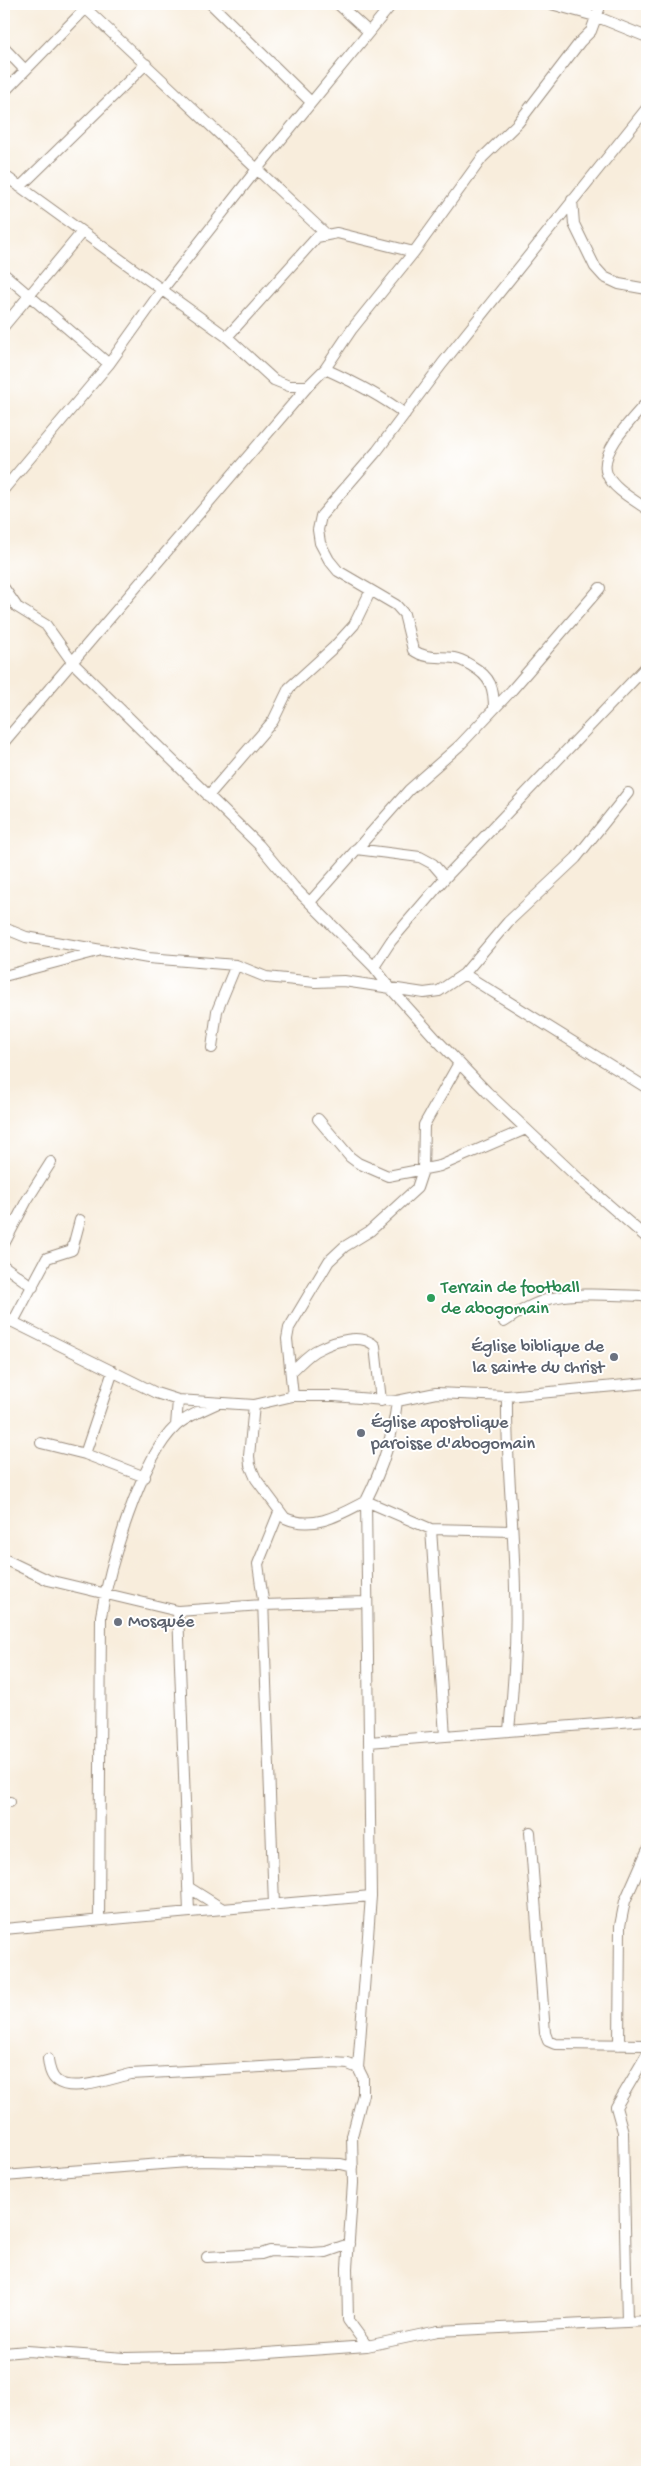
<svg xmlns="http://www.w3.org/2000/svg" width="651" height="2476" viewBox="0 0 651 2476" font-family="'Gochi Hand',sans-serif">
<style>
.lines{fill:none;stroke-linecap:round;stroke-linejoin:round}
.minor-casing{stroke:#9a8c7d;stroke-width:12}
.minor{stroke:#fff;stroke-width:10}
.leisure-dot{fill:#2e9e5b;stroke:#fff;stroke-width:2}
.worship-dot{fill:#6b7280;stroke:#fff;stroke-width:2}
.labels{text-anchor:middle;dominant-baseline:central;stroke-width:4;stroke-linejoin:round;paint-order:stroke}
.leisure-label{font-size:18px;fill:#27864d;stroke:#fff;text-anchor:start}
.worship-label{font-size:18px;fill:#5b616d;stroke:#fff;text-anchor:start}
</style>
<rect width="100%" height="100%" fill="#fff"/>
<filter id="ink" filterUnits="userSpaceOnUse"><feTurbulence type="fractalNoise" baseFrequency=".02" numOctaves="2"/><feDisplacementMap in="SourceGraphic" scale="10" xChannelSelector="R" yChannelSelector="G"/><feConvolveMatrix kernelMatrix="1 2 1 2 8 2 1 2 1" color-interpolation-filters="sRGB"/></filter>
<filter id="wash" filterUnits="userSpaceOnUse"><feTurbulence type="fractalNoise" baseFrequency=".0096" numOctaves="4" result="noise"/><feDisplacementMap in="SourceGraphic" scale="20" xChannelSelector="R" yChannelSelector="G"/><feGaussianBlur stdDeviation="1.12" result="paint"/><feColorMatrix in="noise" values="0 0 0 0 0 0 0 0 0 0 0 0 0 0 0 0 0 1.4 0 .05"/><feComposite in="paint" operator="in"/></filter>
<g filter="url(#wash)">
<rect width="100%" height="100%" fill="#f8eddc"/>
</g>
<g filter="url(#ink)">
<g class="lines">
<g class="minor-casing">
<path id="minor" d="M 81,4 L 326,234
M 211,4 L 311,102
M 338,4 L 369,32
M 551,4 L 595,16 L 647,37
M 4,48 L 25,70
M 4,92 L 90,4
M 4,175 L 227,337 L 274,380 L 289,386 L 308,386
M 20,187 L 146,64
M 572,200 L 574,224 L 595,267 L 604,277 L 619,284 L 647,289
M 4,274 L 109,364
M 4,326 L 82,232
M 227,337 L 317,237 L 337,233 L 414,252
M 325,369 C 354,382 380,395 405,414
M 647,402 C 634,417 598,452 607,474 C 613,489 634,500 647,509
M 4,489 L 109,364 L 162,290 L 257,169 L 392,4
M 4,588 L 17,607 L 46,625 L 73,663 L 259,845 L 294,887 L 374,967 L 391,989 L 436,1039 L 487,1092 L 579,1179 L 647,1238
M 494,709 C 494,688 491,677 472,666 C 467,663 461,659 454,658 C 438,656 427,660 413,650 L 404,614 L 396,605 L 338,571 L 329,560 L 320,543 L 318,530 L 321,516 L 377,451 L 442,364 L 647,108
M 4,742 L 308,386 L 325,369 L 352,329 L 414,252 L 482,158 L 518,123 L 580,42 L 591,31 L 601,4
M 208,796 L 273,721 L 289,688 L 333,648 L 354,625 L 370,592
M 356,849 L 420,857 L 433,864 L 445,878
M 310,902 L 409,790 L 459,746 L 512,690 L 600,588
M 4,928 L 26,937 L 148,958 L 236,965 L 266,977 L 315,982 L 344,981 L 424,993 L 439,991 L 464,974 L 508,922 L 576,858 L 628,793
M 374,967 L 391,941 L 445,878 L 647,666
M 464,974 L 647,1088
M 4,976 L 98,951
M 212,1048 L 217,1011 L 236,965
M 318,1119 L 350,1157 L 358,1163 L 388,1176 L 440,1166 L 526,1129
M 4,1244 L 27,1200 L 51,1162
M 4,1266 L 33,1287
M 4,1320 L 13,1322 L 156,1393 L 178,1400 L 254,1405 L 293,1396 L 334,1396 L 397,1401 L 436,1393 L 507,1396 L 647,1383
M 13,1322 L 47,1258 L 72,1250 L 80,1220
M 504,1322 C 518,1313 532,1303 549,1299 C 580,1291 616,1296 647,1296
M 292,1371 C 300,1364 309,1353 319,1349 C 334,1341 362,1333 375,1346 L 381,1401
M 293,1396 L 287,1339 L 289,1328 L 329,1261 L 344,1247 L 370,1231 L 417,1188 L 423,1170 L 424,1125 L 459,1063
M 507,1396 C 506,1461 514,1525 515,1590 C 517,1637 514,1683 509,1730
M 254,1405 L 249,1456 L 250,1465 L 256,1479 L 285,1518 C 314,1531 341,1514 366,1501 C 382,1469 393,1437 397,1401
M 176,1426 L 178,1400
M 41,1443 L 85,1454 L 145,1477
M 85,1454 L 113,1371
M 431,1529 L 445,1736
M 4,1559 L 48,1580 L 178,1611 L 263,1605 L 367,1602
M 178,1611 L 189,1912
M 369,1742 L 647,1720
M 4,1802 L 10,1802
M 530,1832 L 545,2033 L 548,2041 L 555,2044 L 647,2045
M 188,1887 L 223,1909 L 371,1896
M 274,1905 L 263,1600 L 258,1564 L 279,1512
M 99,1920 L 101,1616 C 109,1568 140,1459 176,1426 C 187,1416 203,1410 216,1404
M 4,1929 L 223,1909
M 619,2045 L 620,1926 L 625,1901 L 647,1851
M 48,2059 C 49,2066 50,2076 57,2081 C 73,2093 113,2078 131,2074 L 334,2063 L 348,2064 L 358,2068 L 363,2078 L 363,2094 L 352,2136 L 353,2183 L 347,2268 L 348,2320 L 367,2346
M 358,2068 L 371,1896 L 366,1501 L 431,1529 L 512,1531
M 4,2176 L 201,2161 L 341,2164 L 353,2167
M 207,2257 L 261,2254 L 270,2251 L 312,2253 L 326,2252 L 349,2244
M 627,2322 L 623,2132 L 616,2107 L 647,2054
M 4,2353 L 27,2351 L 125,2358 L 225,2356 L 367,2346 L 438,2331 L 647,2321"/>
</g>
<use href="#minor" class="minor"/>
</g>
</g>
<circle class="leisure-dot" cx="431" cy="1298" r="5"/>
<g class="worship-dot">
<circle cx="614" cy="1357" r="5"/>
<circle cx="361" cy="1433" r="5"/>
<circle cx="118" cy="1622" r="5"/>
</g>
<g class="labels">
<g class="leisure-label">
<text x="441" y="1288">Terrain de football<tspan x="441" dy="21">de abogomain</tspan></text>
</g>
<g class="worship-label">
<text x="604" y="1347" text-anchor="end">Église biblique de<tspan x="604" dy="21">la sainte du christ</tspan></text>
<text x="371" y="1423">Église apostolique<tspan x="371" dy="21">paroisse d'abogomain</tspan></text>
<text x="128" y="1622">Mosquée</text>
</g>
</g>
<rect width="651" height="2476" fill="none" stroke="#fff" stroke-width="20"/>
</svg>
